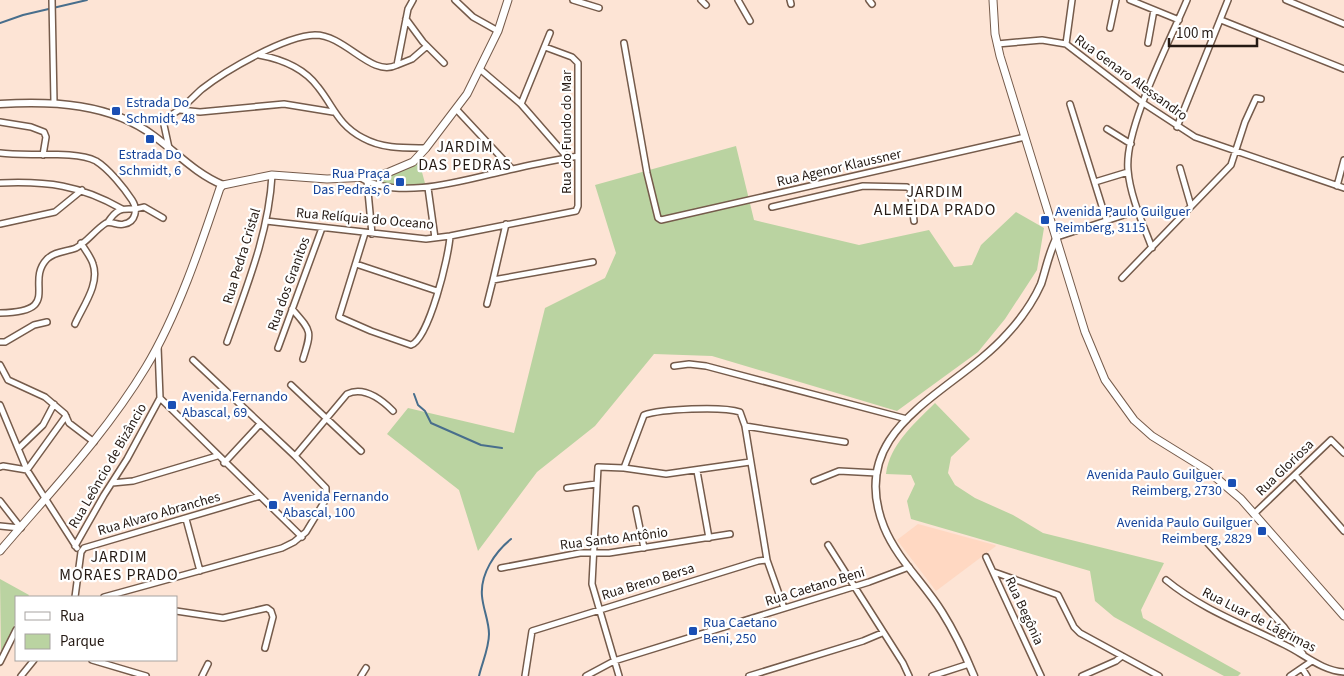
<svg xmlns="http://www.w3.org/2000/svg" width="1344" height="676" viewBox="0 0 1344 676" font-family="'Source Sans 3',sans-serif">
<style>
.built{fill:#ffd8c2}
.green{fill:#bad3a1}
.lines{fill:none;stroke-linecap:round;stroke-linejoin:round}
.stream{stroke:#486e8c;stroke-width:2}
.minor-casing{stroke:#755b4b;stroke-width:8}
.tertiary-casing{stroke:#755b4b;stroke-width:9}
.secondary-casing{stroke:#755b4b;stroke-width:9}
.minor{stroke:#fff;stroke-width:5}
.tertiary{stroke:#fff;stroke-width:6}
.secondary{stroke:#fff;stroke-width:7}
.transit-dot{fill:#1a4fb4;stroke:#fff;stroke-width:2}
.labels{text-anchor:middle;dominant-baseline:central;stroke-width:4.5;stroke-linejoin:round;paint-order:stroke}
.street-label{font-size:14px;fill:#241913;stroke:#fff}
.transit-label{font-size:14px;fill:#164399;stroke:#fff;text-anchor:start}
.quarter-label{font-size:16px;letter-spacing:1px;fill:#241913;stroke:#fff}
</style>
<rect width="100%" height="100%" fill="#fde4d5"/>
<path class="built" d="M 918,524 L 995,545 L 996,546 L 936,591 L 897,540 Z"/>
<path class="green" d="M 736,146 L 754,220 L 859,245 L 929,230 L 954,267 L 972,265 L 981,245 L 1016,212 L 1044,228 L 1037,270 L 1005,319 L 978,352 L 897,411 L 712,356 L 654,354 L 595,426 L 537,472 L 478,551 L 459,490 L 387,434 L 408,408 L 514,433 L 545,308 L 605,278 L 616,253 L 595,185 Z
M 419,161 L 426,187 L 390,185 L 370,181 L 374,177 Z
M 935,403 L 970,439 L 951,457 L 948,473 L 955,485 L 975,498 L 1013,515 L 1043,533 L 1164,563 L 1141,610 L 1143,618 L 1241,673 L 1238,676 L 1224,676 L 1145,634 L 1114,617 L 1095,601 L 1090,571 L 911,519 L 907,501 L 915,484 L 911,475 L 886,474 C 890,444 914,424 935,403 Z
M 0,579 L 29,595 L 28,597 L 16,597 L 16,622 L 1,655 Z"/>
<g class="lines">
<path class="stream" d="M 0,23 L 23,15 L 87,0
M 414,394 L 418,405 L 425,411 L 431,423 L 481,445 L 502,448
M 479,676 C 482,663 489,648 489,634 C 489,621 483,609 482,596 C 480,574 495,552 511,539"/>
<g class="minor-casing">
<path id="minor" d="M 52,0 L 54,102
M 455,0 L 473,17 L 498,31
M 573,0 L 599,8
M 701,0 L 706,5
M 738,0 L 750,21
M 790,0 L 791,4
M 869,0 L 872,4
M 1130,0 L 1179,20
M 1286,0 L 1344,24
M 406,19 L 423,42 L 444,63
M 1221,20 L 1344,69
M 1110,28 L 1116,0
M 624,43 L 647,173 L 658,218 L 661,220 L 1025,137
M 1148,43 L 1154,10
M 997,44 L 1042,40 L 1066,44 L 1143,103 L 1195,137 L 1344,188
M 1066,44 L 1072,0
M 259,55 C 281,59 304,68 318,87 C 334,107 338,125 363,138 C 383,149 404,148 426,148
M 397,65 L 412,59 L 427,46
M 481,70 L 521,104 L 568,158
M 521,104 L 550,33
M 1070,104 L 1106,219
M 180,110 L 200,112 L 284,104 L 333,112
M 457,110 L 512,169
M 0,122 L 31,127 L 44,132 L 46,137 L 43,155
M 1177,127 L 1228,0
M 1107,129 L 1131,144
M 169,148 L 164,125 C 166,116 172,115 179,110 C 187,104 194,96 202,89 C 226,70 285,36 315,35 C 346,35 371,78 397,65 L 408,9 L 413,0
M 0,153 C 25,157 74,150 96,161 C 109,169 124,188 132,200 C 138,209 136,222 124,224 C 118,226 112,221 106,223 C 95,230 87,242 76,248 C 66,252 55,251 47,259 C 24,283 64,312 0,313
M 1180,168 L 1191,206
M 361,178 C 401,202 471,178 513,169 C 534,164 556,160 578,156
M 367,181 L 372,234
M 1095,182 L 1128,172
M 0,183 C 47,181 80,185 122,209
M 1337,186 L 1344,160
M 428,188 L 435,238
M 772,207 L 863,186 L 907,187 L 910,189 L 914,221
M 266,221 L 426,239 L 450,236 L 576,211 L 578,206 L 578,63 L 572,57 L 545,47
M 108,222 C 121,202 126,213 144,207 L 163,218
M 0,224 L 55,212 L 82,190
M 506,224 L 493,280 L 593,262
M 365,233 L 339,317 L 371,331 L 411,345 C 429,339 449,256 450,236
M 1057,237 L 1139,210
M 1152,248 C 1143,224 1130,196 1128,170 C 1124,128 1170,41 1187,0
M 356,264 L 437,291
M 1122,278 L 1231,165 L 1245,122 L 1256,98 L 1261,99
M 487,304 L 493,280
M 292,309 C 312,332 312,330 303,359
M 75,324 C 83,306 100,284 93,264 C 91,257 85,250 81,243
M 0,342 L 5,342 L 34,325 L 47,322
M 227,342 C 246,288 269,233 272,175
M 158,347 L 160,398 L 302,537
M 278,348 L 322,228
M 0,365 L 8,380 L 45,397 L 65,414 L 69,423 L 94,442
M 674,366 L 689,364 L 706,366 L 907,419
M 291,385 L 361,451
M 0,405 L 27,470 L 77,548
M 745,426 L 845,442
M 19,448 L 43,425 L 54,404
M 295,456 L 347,394 C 364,386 381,399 393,411
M 224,463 L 260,424
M 0,467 L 3,466 L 27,470 L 66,416
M 624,468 L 644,415 C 661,409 722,406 740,412 L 745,426 L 767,560
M 697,471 L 709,538
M 1295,475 L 1344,531
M 814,481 L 839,471 L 877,473
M 112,483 L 133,481 L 217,456
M 567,488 L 596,484
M 0,501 L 21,528
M 636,509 L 644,548
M 1255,513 L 1331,440 L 1344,453
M 186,519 L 200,571
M 0,526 L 20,528
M 1204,539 L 1284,627 L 1303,654
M 828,545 L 903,663 L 909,676
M 75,546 L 104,495 L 127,459 L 160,398
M 986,557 L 1041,676
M 501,568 L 580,553 L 609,553 L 730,534
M 994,572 L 1058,595 L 1074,627 L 1080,633 L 1159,676
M 1166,580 C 1201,609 1245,625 1285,645 C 1304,654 1322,671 1344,672
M 75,597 L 81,552 L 84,548 L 260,496
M 104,597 L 282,548 L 294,542 L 306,532 L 326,499 L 326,488 L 295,456 L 193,360
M 176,611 L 223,618 L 267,608 L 271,611 L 273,617 L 265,648
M 92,660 L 146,676
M 0,662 L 16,630
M 1302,668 L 1307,676
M 21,676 L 34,660
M 202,676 L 208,664
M 361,676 L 366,668
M 525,676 L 532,631 L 758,561 L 767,560 L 784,608
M 586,676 L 614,661 L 869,582 L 909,567
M 619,676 L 592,584 L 598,467 L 624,468 L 666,474 L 750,462
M 749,676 L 863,641 L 882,633
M 932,676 L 969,664
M 1082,676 L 1116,661 L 1122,656
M 1290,676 L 1312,661"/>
</g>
<g class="tertiary-casing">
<path id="tertiary" d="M 0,104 C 53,101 110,103 154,136 C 177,153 196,174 223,185
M 974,676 C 965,654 954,631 942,612 C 924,583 897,559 884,527 C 844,426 954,394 1007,334 C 1020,320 1033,302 1041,284 C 1046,269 1049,252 1057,237"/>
</g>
<g class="secondary-casing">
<path id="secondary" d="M 993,0 L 995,34 L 1000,56 L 1085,332 L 1105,380 L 1134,420 L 1152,436 L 1207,470 L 1241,499 L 1344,616
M 0,551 C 51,491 105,435 146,367 C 177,316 201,245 220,188 L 223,185 L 272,175 L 327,179 L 369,177 L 387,173 L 413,162 L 426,148 L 467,94 L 498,31 L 508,0"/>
</g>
<use href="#minor" class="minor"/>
<use href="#tertiary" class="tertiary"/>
<use href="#secondary" class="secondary"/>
</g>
<g class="transit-dot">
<rect x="111" y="106" width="10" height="10" rx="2.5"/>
<rect x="145" y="134" width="10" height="10" rx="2.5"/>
<rect x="395" y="177" width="10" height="10" rx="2.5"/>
<rect x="1040" y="215" width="10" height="10" rx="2.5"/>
<rect x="167" y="400" width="10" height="10" rx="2.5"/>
<rect x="1227" y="478" width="10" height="10" rx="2.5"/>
<rect x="268" y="500" width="10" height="10" rx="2.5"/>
<rect x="1257" y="526" width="10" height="10" rx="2.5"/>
<rect x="688" y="626" width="10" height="10" rx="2.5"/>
</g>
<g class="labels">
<g class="street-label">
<text transform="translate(1131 78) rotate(36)">Rua Genaro Alessandro</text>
<text transform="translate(567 132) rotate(-90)">Rua do Fundo do Mar</text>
<text transform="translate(839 168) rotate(-13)">Rua Agenor Klaussner</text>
<text transform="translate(365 219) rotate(5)">Rua Relíquia do Oceano</text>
<text transform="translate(242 256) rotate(-73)">Rua Pedra Cristal</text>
<text transform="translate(289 284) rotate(-70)">Rua dos Granitos</text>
<text transform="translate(108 466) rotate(-60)">Rua Leôncio de Bizâncio</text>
<text transform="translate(1285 468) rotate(-44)">Rua Gloriosa</text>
<text transform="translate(159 514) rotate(-16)">Rua Alvaro Abranches</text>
<text transform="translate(614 539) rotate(-7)">Rua Santo Antônio</text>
<text transform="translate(648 582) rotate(-17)">Rua Breno Bersa</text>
<text transform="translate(815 587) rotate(-17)">Rua Caetano Beni</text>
<text transform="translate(1024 611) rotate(65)">Rua Begônia</text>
<text transform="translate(1259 620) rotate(27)">Rua Luar de Lágrimas</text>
</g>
<g class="transit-label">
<text x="126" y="103">Estrada Do<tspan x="126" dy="16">Schmidt, 48</tspan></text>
<text x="150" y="155" text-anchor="middle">Estrada Do<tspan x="150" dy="16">Schmidt, 6</tspan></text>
<text x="390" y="174" text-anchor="end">Rua Praça<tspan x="390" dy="16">Das Pedras, 6</tspan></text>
<text x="1055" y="212">Avenida Paulo Guilguer<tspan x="1055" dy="16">Reimberg, 3115</tspan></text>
<text x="182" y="397">Avenida Fernando<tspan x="182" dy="16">Abascal, 69</tspan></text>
<text x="1222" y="475" text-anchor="end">Avenida Paulo Guilguer<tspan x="1222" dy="16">Reimberg, 2730</tspan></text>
<text x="283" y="497">Avenida Fernando<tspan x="283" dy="16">Abascal, 100</tspan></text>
<text x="1252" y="523" text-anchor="end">Avenida Paulo Guilguer<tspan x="1252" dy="16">Reimberg, 2829</tspan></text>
<text x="703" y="623">Rua Caetano<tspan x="703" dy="16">Beni, 250</tspan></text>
</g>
<g class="quarter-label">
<text x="465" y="147">JARDIM<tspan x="465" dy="18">DAS PEDRAS</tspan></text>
<text x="935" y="192">JARDIM<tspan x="935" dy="18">ALMEIDA PRADO</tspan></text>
<text x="119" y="557">JARDIM<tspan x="119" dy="18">MORAES PRADO</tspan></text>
</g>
</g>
<rect x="15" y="596" width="162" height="65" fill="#ffffff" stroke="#a7a3a1"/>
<rect x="25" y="612" width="25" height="8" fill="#ffffff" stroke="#a7a3a1"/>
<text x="60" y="621" font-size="15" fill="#241913">Rua</text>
<rect x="25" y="634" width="25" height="15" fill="#bad3a1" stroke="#a7a3a1"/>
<text x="60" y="646" font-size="15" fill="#241913">Parque</text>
<path d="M1169 38v8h88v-8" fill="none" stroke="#241913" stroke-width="2.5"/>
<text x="1176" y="38" font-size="15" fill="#241913" stroke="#ffffff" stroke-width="4" paint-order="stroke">100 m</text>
</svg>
